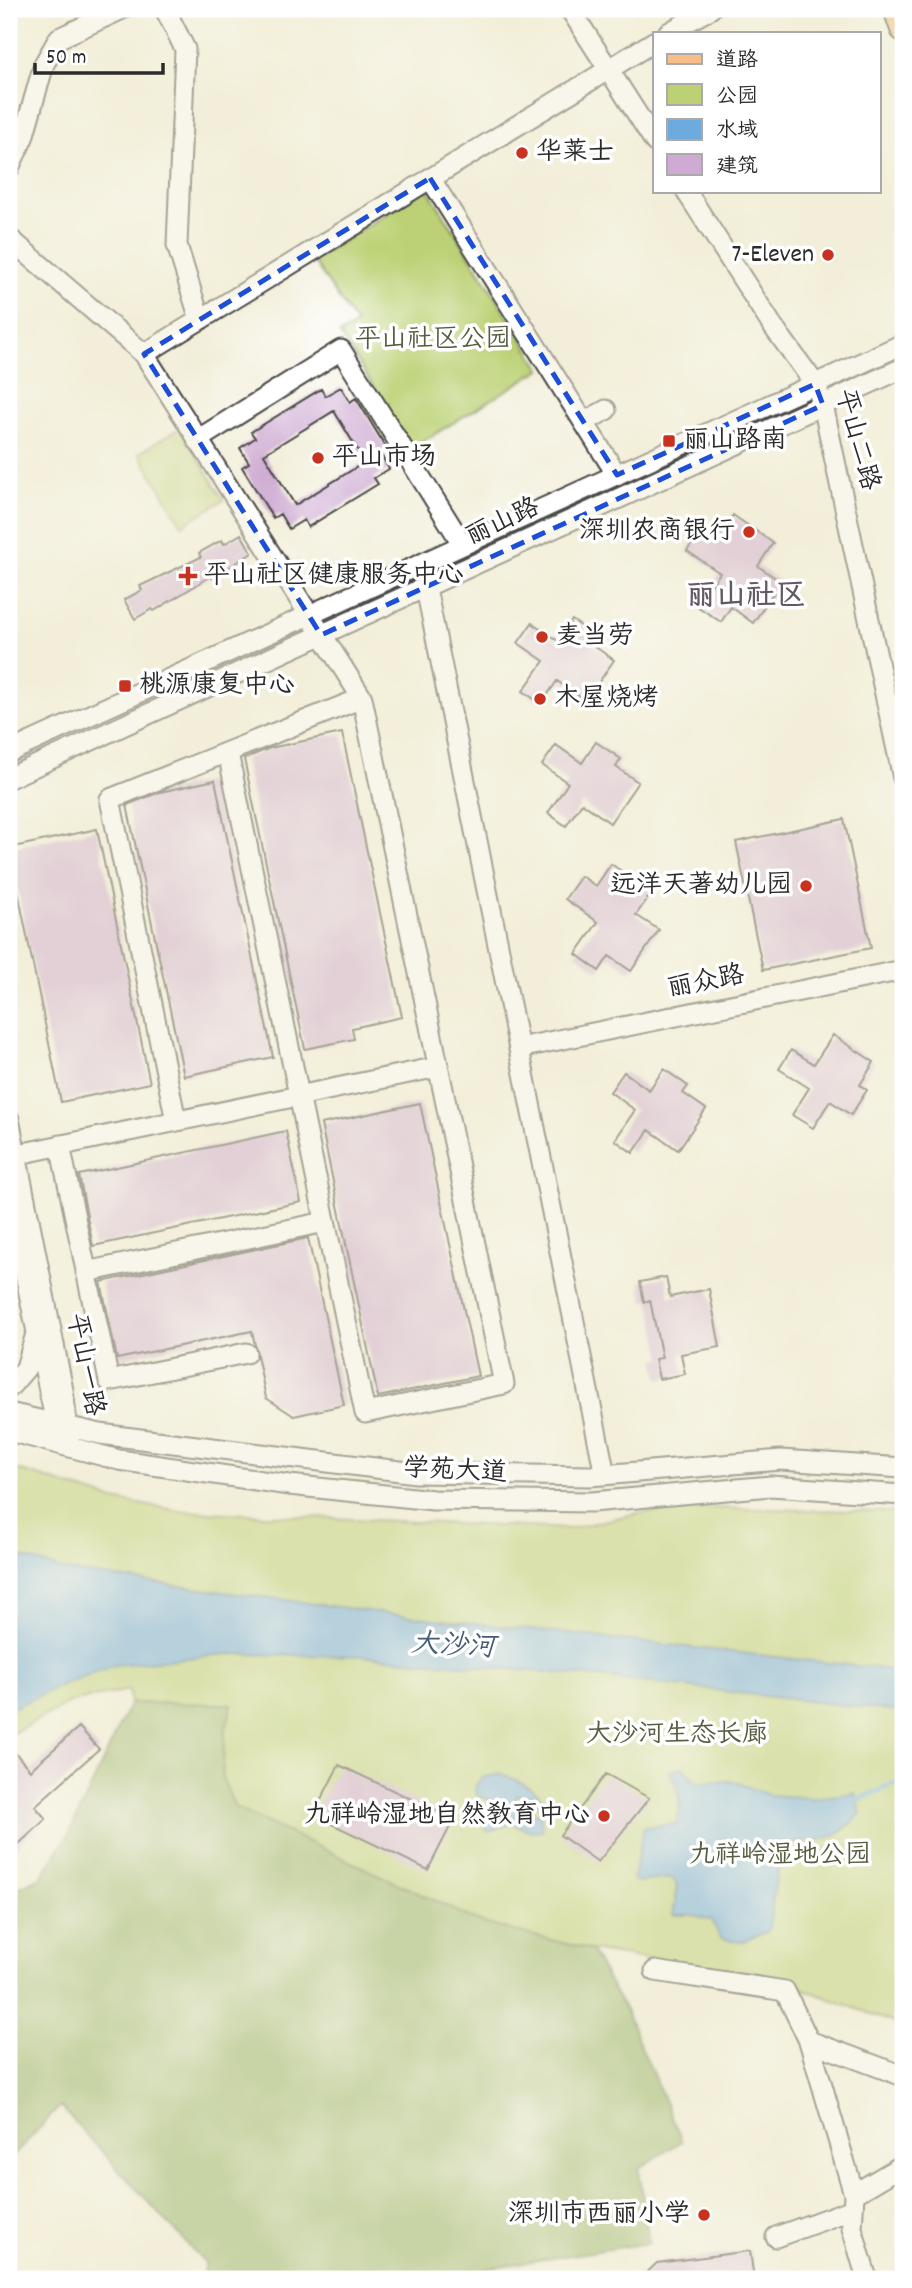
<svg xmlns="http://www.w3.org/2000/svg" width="912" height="2288" viewBox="0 0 912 2288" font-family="Dekko,'LXGW WenKai TC',sans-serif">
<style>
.green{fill:#bcd174;stroke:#747e50;stroke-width:2}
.forest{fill:#95b366;stroke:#606f48;stroke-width:2}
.water{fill:#6dabdf;stroke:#4c6b85;stroke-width:2}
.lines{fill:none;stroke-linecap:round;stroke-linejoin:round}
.stream{stroke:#6dabdf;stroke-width:5}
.building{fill:#cfabd3;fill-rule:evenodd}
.minor-casing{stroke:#494845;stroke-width:23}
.major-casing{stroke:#494845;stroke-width:28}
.minor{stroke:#fff;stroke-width:19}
.major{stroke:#f7be87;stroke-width:24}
.marked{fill:none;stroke:#1d4ed8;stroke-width:5;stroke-dasharray:14 9;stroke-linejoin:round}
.poi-dot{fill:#c8321e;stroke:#fff;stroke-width:2.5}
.labels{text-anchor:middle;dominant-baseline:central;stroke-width:7;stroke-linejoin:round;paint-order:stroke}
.poi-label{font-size:26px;fill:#2b2b2b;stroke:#fff;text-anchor:start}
.park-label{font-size:26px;fill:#565d41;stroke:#fff}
.street-label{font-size:26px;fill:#2b2b2b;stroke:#fff}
.water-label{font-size:28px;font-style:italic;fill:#455e73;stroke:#fff}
.quarter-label{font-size:30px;font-weight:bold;fill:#645866;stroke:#fff}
</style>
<rect width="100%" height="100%" fill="#fff"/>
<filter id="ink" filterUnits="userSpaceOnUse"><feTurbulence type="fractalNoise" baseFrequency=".0143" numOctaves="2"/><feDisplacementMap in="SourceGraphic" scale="14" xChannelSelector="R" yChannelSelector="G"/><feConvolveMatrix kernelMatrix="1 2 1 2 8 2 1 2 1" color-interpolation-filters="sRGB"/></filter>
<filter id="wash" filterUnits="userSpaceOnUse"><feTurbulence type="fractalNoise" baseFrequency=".00686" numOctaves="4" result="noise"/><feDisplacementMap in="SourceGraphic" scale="28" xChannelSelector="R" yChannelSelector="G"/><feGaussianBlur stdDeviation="1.57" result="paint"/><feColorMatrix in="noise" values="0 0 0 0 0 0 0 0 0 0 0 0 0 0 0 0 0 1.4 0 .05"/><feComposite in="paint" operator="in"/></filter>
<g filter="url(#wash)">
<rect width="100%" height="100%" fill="#f2eed9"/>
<path class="green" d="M 427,188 L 541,369 L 412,448 L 340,334 L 356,324 L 313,260 Z
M 180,428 L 224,500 L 182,525 L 139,453 Z
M 9,1467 L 114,1500 L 181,1511 L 568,1529 L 638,1513 L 714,1508 L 903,1512 L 903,2026 L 782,1981 L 591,1950 L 482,1923 L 235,1808 L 222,1777 L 225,1733 L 232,1704 L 130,1703 L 129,1690 L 71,1702 L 9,1735 Z"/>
<path class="forest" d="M 130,1703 L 232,1704 L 225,1733 L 222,1777 L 235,1808 L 482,1923 L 591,1950 L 626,2012 L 682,2141 L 639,2168 L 649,2243 L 487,2268 L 487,2279 L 202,2279 L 205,2263 L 60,2106 L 9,2161 L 9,1892 L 41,1877 L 70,1832 Z"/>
<path class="water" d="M 9,1553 L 66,1571 L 391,1614 L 903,1671 L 903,1712 L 607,1678 L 363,1656 L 229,1654 L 115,1665 L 63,1684 L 9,1710 Z
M 682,1767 L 696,1782 L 733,1781 L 769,1795 L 786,1796 L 814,1798 L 855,1793 L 861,1813 C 842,1836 823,1842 794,1843 C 771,1865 775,1902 768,1931 L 742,1942 L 720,1938 L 712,1920 L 693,1915 L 673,1915 L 678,1886 L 672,1878 L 638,1882 L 633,1879 L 644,1827 L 676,1824 C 683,1803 679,1790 670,1771 Z
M 499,1774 C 521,1780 539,1790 552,1810 L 545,1811 L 531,1797 L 517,1795 L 515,1800 L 535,1814 L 540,1812 L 543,1830 L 531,1831 L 511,1823 L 488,1832 L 480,1821 L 483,1814 L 491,1813 L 497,1803 L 477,1795 L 475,1787 L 482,1778 Z"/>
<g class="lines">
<path class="stream" d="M 857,1800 L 894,1784 L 903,1785"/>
</g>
<g id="blocks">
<path class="building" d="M 341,387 L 350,402 L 356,398 L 387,449 L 380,453 L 389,469 L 374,478 L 378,484 L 308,527 L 304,520 L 289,529 L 280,514 L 273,518 L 242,467 L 249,463 L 240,448 L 255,438 L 251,432 L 321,389 L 325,396 ZM 334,411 L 365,462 L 295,505 L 264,454 Z
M 733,515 L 773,543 L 758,566 L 781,582 L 753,623 L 731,607 L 721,622 L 697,606 L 720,573 L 687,551 L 703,528 L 718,538 Z
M 241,534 L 252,553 L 212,578 L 211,576 L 154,611 L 152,609 L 135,619 L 124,600 L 142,590 L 140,586 L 201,557 L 199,553 L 222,540 L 224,544 Z
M 572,620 L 596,637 L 591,644 L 614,660 L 586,701 L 557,681 L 541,704 L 523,691 L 544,661 L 518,643 L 532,623 L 558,641 Z
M 342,733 L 402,1017 L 352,1028 L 354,1039 L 305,1049 L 244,759 L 270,748 Z
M 596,742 L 621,759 L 616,767 L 638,782 L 610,823 L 582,803 L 566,826 L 548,813 L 568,783 L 542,765 L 556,745 L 582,763 Z
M 215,780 L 273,1057 L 184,1076 L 127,805 L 160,792 Z
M 844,819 L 871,948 L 763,970 L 736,842 Z
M 97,829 L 150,1083 L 61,1102 L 9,848 Z
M 611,864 L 652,892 L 636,915 L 659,930 L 631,971 L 609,956 L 599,971 L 576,954 L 598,922 L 565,899 L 581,876 L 596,886 Z
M 833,1035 L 874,1062 L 860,1085 L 867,1090 L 851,1115 L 830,1101 L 813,1128 L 792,1115 L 809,1088 L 779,1069 L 791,1050 L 814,1064 Z
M 664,1069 L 688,1086 L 683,1093 L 706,1109 L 678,1150 L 649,1130 L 633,1153 L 615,1140 L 635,1110 L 610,1092 L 624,1072 L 649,1090 Z
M 420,1103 L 478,1376 L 378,1397 L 321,1124 Z
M 286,1131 L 301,1202 L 93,1246 L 79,1175 Z
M 308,1238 L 344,1405 L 294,1416 L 266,1398 L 252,1331 L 117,1359 L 101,1282 Z
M 666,1277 L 670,1297 L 709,1289 L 720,1347 L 681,1354 L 685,1374 L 659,1379 L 655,1359 L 662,1358 L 650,1300 L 644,1302 L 640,1282 Z
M 79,1727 L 99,1749 L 35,1806 L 46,1819 L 9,1853 L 9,1746 L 30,1770 Z
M 339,1765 L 454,1819 L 428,1870 L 313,1815 Z
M 606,1774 L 649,1798 L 598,1862 L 560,1835 Z
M 750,2251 L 754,2279 L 640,2279 L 657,2263 Z"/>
</g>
</g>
<g filter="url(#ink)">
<use href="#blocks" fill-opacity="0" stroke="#494845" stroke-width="2"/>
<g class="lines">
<g class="minor-casing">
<path id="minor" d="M 165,9 L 185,49 L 177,245 L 200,320
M 570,9 L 655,142
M 668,33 L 710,9
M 9,168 L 23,138 L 44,64 L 59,38 L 122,9
M 430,178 L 617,475
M 686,191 L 772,325 L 815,384 L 823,405 L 903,778
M 9,238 L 144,354 L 362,698 L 504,1384 L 365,1413 L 228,753
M 144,354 L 655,41
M 586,421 L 606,410
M 197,440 L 341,350 L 463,545
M 426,588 L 605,1475
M 9,752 L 903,344
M 9,778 L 903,368
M 519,1048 L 903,970
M 9,1119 L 63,1390 L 69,1440
M 176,1121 L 110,799 L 362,698
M 60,1145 L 109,1381 L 246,1353
M 9,1156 L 438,1067
M 9,1196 L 58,1434
M 86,1272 L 325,1222
M 9,1388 L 26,1368 L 35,1337
M 9,1413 L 100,1434 L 416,1473 L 590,1476 L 781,1460 L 903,1468
M 9,1431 L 119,1460 L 289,1485 L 433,1500 L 592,1502 L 771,1486 L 903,1495
M 655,1971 L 785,1991 L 809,2041 L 903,2076
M 809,2041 L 854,2194 L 852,2228 L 867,2279
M 854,2194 L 903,2165
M 776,2237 L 853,2209"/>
</g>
<g class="major-casing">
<path id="major" d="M 896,9 L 903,29"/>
</g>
<use href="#minor" class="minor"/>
<use href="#major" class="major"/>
</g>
</g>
<path d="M0 0H912V2288H0ZM 430,178 L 617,475 L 815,384 L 823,405 L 321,635 L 144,354 Z" fill="#f2eed9" fill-opacity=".55" fill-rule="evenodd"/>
<path class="marked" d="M 430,178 L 617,475 L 815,384 L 823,405 L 321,635 L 144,354 Z"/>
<g class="poi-dot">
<circle cx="522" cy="153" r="7"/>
<circle cx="828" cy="255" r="7"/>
<rect x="662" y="434" width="14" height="14" rx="3.5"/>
<circle cx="318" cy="458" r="7"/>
<circle cx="749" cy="532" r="7"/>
<path d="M184.5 565.5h7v7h7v7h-7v7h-7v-7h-7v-7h7z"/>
<circle cx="542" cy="637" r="7"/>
<rect x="118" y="679" width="14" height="14" rx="3.5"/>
<circle cx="540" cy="699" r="7"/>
<circle cx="806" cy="886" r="7"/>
<circle cx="604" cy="1816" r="7"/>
<circle cx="704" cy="2215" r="7"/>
</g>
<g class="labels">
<g class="poi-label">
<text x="536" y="153">华莱士</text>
<text x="814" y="255" text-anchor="end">7-Eleven</text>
<text x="683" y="441">丽山路南</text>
<text x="332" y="458">平山市场</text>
<text x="735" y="532" text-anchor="end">深圳农商银行</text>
<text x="204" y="576">平山社区健康服务中心</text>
<text x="556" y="637">麦当劳</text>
<text x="139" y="686">桃源康复中心</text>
<text x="554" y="699">木屋烧烤</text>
<text x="792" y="886" text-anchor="end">远洋天著幼儿园</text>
<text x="590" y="1816" text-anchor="end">九祥岭湿地自然教育中心</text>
<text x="690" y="2215" text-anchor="end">深圳市西丽小学</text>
</g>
<g class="park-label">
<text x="433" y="340">平山社区公园</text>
<text x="677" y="1735">大沙河生态长廊</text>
<text x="780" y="1856">九祥岭湿地公园</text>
</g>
<g class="street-label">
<text transform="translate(856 440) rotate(75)">平山二路</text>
<text transform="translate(503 523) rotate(-25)">丽山路</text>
<text transform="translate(706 983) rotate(-11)">丽众路</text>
<text transform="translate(84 1365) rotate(79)">平山一路</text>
<text transform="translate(455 1472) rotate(3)">学苑大道</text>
</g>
<g class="water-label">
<text transform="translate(453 1648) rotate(3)">大沙河</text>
</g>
<g class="quarter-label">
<text x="746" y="598">丽山社区</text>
</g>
</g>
<rect width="912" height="2288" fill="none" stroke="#fff" stroke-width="35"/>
<rect x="653" y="32" width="228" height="161" fill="#ffffff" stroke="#aaaaaa" stroke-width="2"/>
<rect x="667" y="54" width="35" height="10" fill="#f7be87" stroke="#aaaaaa" stroke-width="2"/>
<text x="716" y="66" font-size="21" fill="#2b2b2b">道路</text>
<rect x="667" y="84" width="35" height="21" fill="#bcd174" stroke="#aaaaaa" stroke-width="2"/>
<text x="716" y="102" font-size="21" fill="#2b2b2b">公园</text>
<rect x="667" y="119" width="35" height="21" fill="#6dabdf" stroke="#aaaaaa" stroke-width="2"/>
<text x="716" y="136" font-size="21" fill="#2b2b2b">水域</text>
<rect x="667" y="154" width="35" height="21" fill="#cfabd3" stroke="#aaaaaa" stroke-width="2"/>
<text x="716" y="172" font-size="21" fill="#2b2b2b">建筑</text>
<path d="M35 63v10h128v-10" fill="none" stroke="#2b2b2b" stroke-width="3.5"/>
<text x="46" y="63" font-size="21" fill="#2b2b2b" stroke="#ffffff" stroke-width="5" paint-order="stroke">50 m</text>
</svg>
